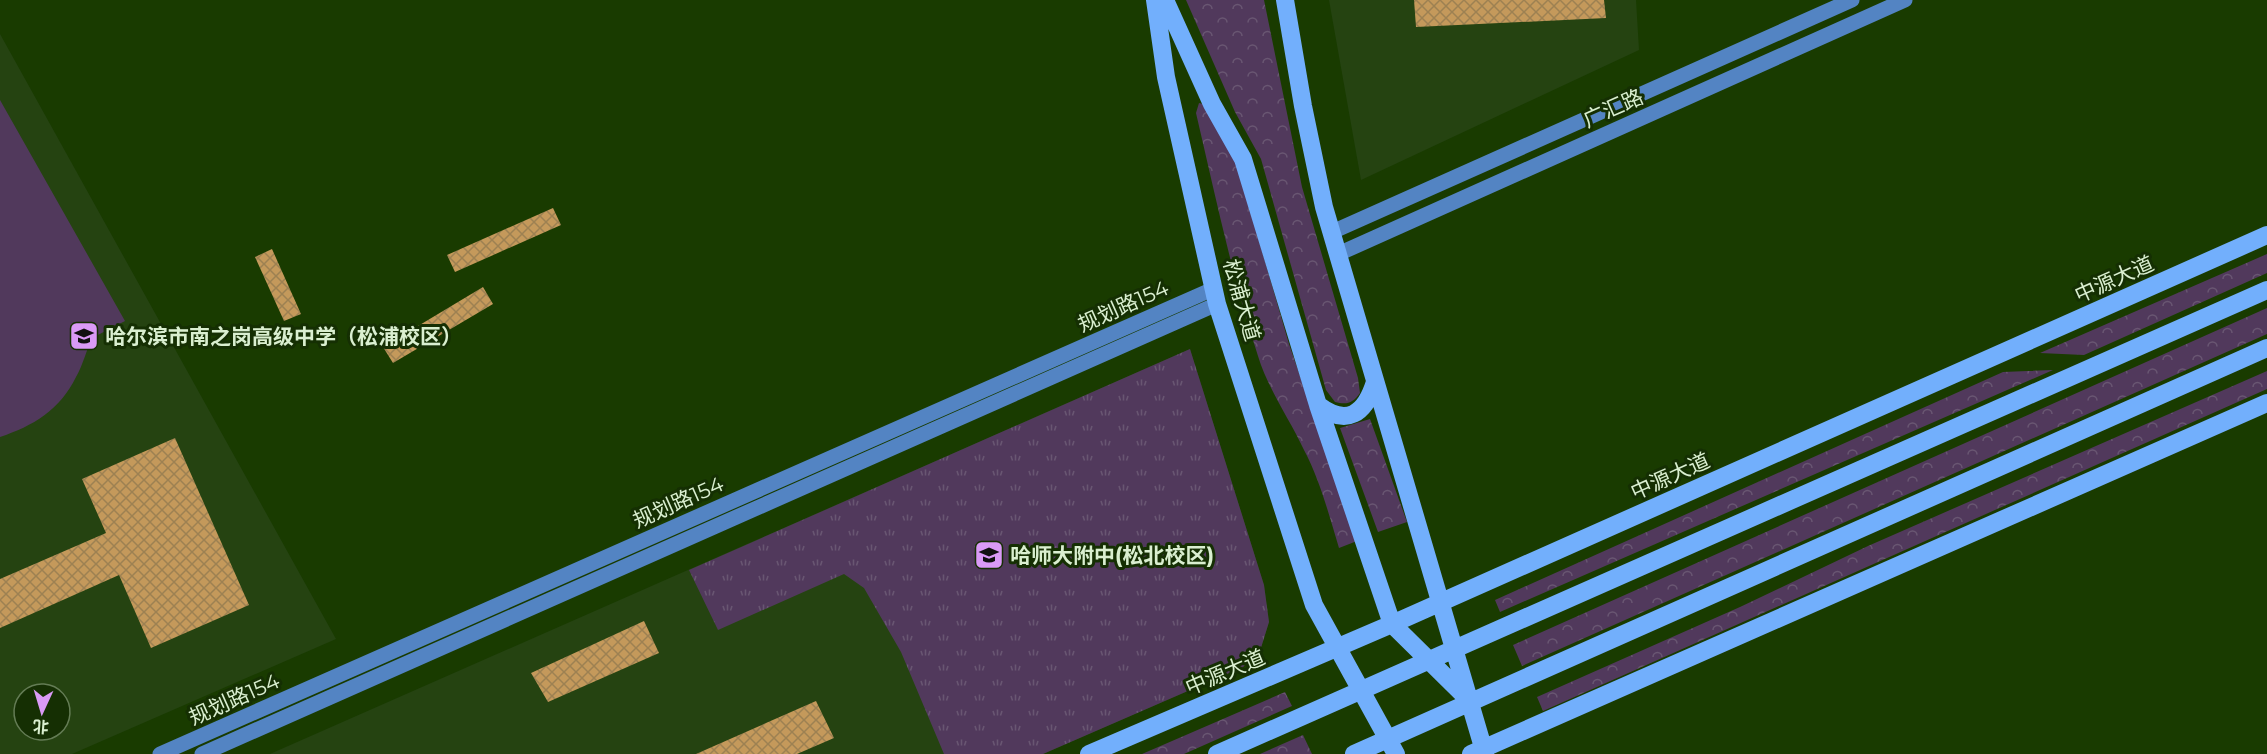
<svg xmlns="http://www.w3.org/2000/svg" width="2267" height="754" viewBox="0 0 2267 754" font-family="Montserrat,'Noto Sans SC',sans-serif">
<style>
.built{fill:#254311;fill-rule:evenodd}
.grass{fill:url(#grass-tufts)}
.forest{fill:url(#forest-crowns)}
.pitch{fill:#51395c}
.building{fill:url(#building-cross-hatch)}
.lines{fill:none;stroke-linecap:round;stroke-linejoin:round}
.secondary{stroke:#5384c3;stroke-width:15}
.highway{stroke:#72affc;stroke-width:18}
.labels{text-anchor:middle;dominant-baseline:central;stroke-width:6;stroke-linejoin:round;paint-order:stroke}
.street-label{font-size:21px;fill:#daefd0;stroke:#152f03}
.poi-label{font-size:21px;font-weight:bold;fill:#daefd0;stroke:#152f03;text-anchor:start}
</style>
<defs>
<pattern id="grass-tufts" width="24" height="20" patternUnits="userSpaceOnUse" patternTransform="scale(1.5)"><rect width="24" height="20" fill="#51395c"/><path d="M3 7l-1-3M5 7V3M7 7l1-3M15 17l-1-3M17 17v-4M19 17l1-3" fill="none" stroke="#695672"/></pattern>
<pattern id="forest-crowns" width="20" height="18" patternUnits="userSpaceOnUse" patternTransform="scale(1.5)"><rect width="20" height="18" fill="#51395c"/><path d="M2 6a3 3 0 1 1 6 0M12 15a3 3 0 1 1 6 0" fill="none" stroke="#695672"/></pattern>
<pattern id="building-cross-hatch" width="8" height="8" patternUnits="userSpaceOnUse" patternTransform="scale(1.5)"><rect width="8" height="8" fill="#c4995b"/><path d="M0 0l8 8M0 8l8-8" fill="none" stroke="#9d8152"/></pattern>
</defs>
<rect width="100%" height="100%" fill="#193b00"/>
<path class="built" d="M 1329,0 L 1636,0 L 1639,50 L 1361,180 Z
M 0,34 L 336,639 L 72,754 L 0,754 ZM 24,694 L 60,694 L 60,730 L 24,730 Z
M 1190,349 L 1264,585 L 1269,622 L 1260,651 L 1243,667 L 1043,754 L 270,754 Z"/>
<path class="grass" d="M 1190,349 L 1264,585 L 1269,622 L 1260,651 L 1243,667 L 1043,754 L 944,754 L 901,652 L 864,588 L 844,574 L 718,630 L 689,570 Z"/>
<path class="forest" d="M 1186,0 L 1264,0 L 1302,187 L 1358,378 L 1360,393 C 1353,403 1347,405 1335,402 L 1326,390 L 1261,159 L 1235,112 Z
M 1199,103 L 1207,105 L 1231,144 L 1289,344 L 1357,541 L 1339,548 C 1329,515 1320,480 1304,450 C 1289,418 1268,389 1258,356 C 1232,276 1215,194 1196,113 Z
M 2267,254 L 2267,273 L 2084,355 L 2040,353 Z
M 2267,308 L 2267,334 L 1522,666 L 1513,645 Z
M 2053,370 L 1500,612 L 1495,600 L 2003,372 Z
M 2267,371 L 2267,389 L 1543,711 L 1537,697 L 1740,607 L 1868,546 Z
M 1370,419 L 1407,522 L 1378,532 L 1340,428 Z
M 1285,692 L 1292,706 L 1184,754 L 1142,754 Z
M 1303,735 L 1312,754 L 1260,754 Z"/>
<path class="pitch" d="M 0,100 L 125,321 L 92,338 C 86,351 83,365 76,377 C 60,410 33,426 0,437 Z"/>
<path class="building" d="M 1414,0 L 1604,0 L 1606,18 L 1416,27 Z
M 553,208 L 561,225 L 455,272 L 447,255 Z
M 272,249 L 301,314 L 284,321 L 255,257 Z
M 483,287 L 493,304 L 393,363 L 383,347 Z
M 175,438 L 249,605 L 151,648 L 119,575 L 0,628 L 0,579 L 106,533 L 82,479 Z
M 644,621 L 659,653 L 548,702 L 531,673 Z
M 816,701 L 834,738 L 797,754 L 696,754 Z"/>
<g class="lines">
<path class="secondary" d="M 1332,232 L 1852,0
M 1338,254 L 1905,0
M 160,754 L 1213,289
M 202,754 L 1217,304"/>
<path class="highway" d="M 1155,0 L 1166,77 L 1217,304 L 1314,605 L 1396,754
M 1165,0 L 1212,104 L 1243,159 L 1318,405 L 1392,624 L 1468,699
M 1285,0 L 1303,106 L 1324,207 L 1485,754
M 1318,405 C 1347,427 1365,414 1375,382
M 1089,754 L 1392,624 L 2267,235
M 1217,754 L 2267,290
M 1354,754 L 2267,348
M 1471,754 L 2267,403"/>
</g>
<defs>
<g id="school-square" transform="scale(1.5)"><rect x="-9" y="-9" width="18" height="18" rx="4" fill="#da9af6" stroke="#152f03"/><path d="M0-5L7-2L0 1L-7-2ZM-4 1L0 2.5L4 1V4Q0 6-4 4Z" fill="#111"/></g>
</defs>
<g fill-rule="evenodd">
<use href="#school-square" x="84" y="336"/>
<use href="#school-square" x="989" y="555"/>
</g>
<g class="labels">
<g class="street-label">
<text transform="translate(1613 108) rotate(-24)">广汇路</text>
<text transform="translate(2114 279) rotate(-24)">中源大道</text>
<text transform="translate(1242 300) rotate(74)">松浦大道</text>
<text transform="translate(1123 306) rotate(-24)">规划路154</text>
<text transform="translate(1670 476) rotate(-24)">中源大道</text>
<text transform="translate(678 502) rotate(-24)">规划路154</text>
<text transform="translate(1225 672) rotate(-23)">中源大道</text>
<text transform="translate(234 699) rotate(-24)">规划路154</text>
</g>
<g class="poi-label">
<text x="105" y="336">哈尔滨市南之岗高级中学（松浦校区）</text>
<text x="1010" y="555">哈师大附中(松北校区)</text>
</g>
</g>
<g transform="translate(42 712) rotate(184)"><circle r="28" fill="#152f03" stroke="#647c55" stroke-width="1.5"/>
<path d="M0-4.5L10 22L0 15L-10 22Z" fill="#da9af6"/>
<text y="-9" font-size="16" font-weight="bold" text-anchor="middle" fill="#daefd0">北</text>
</g>
</svg>
